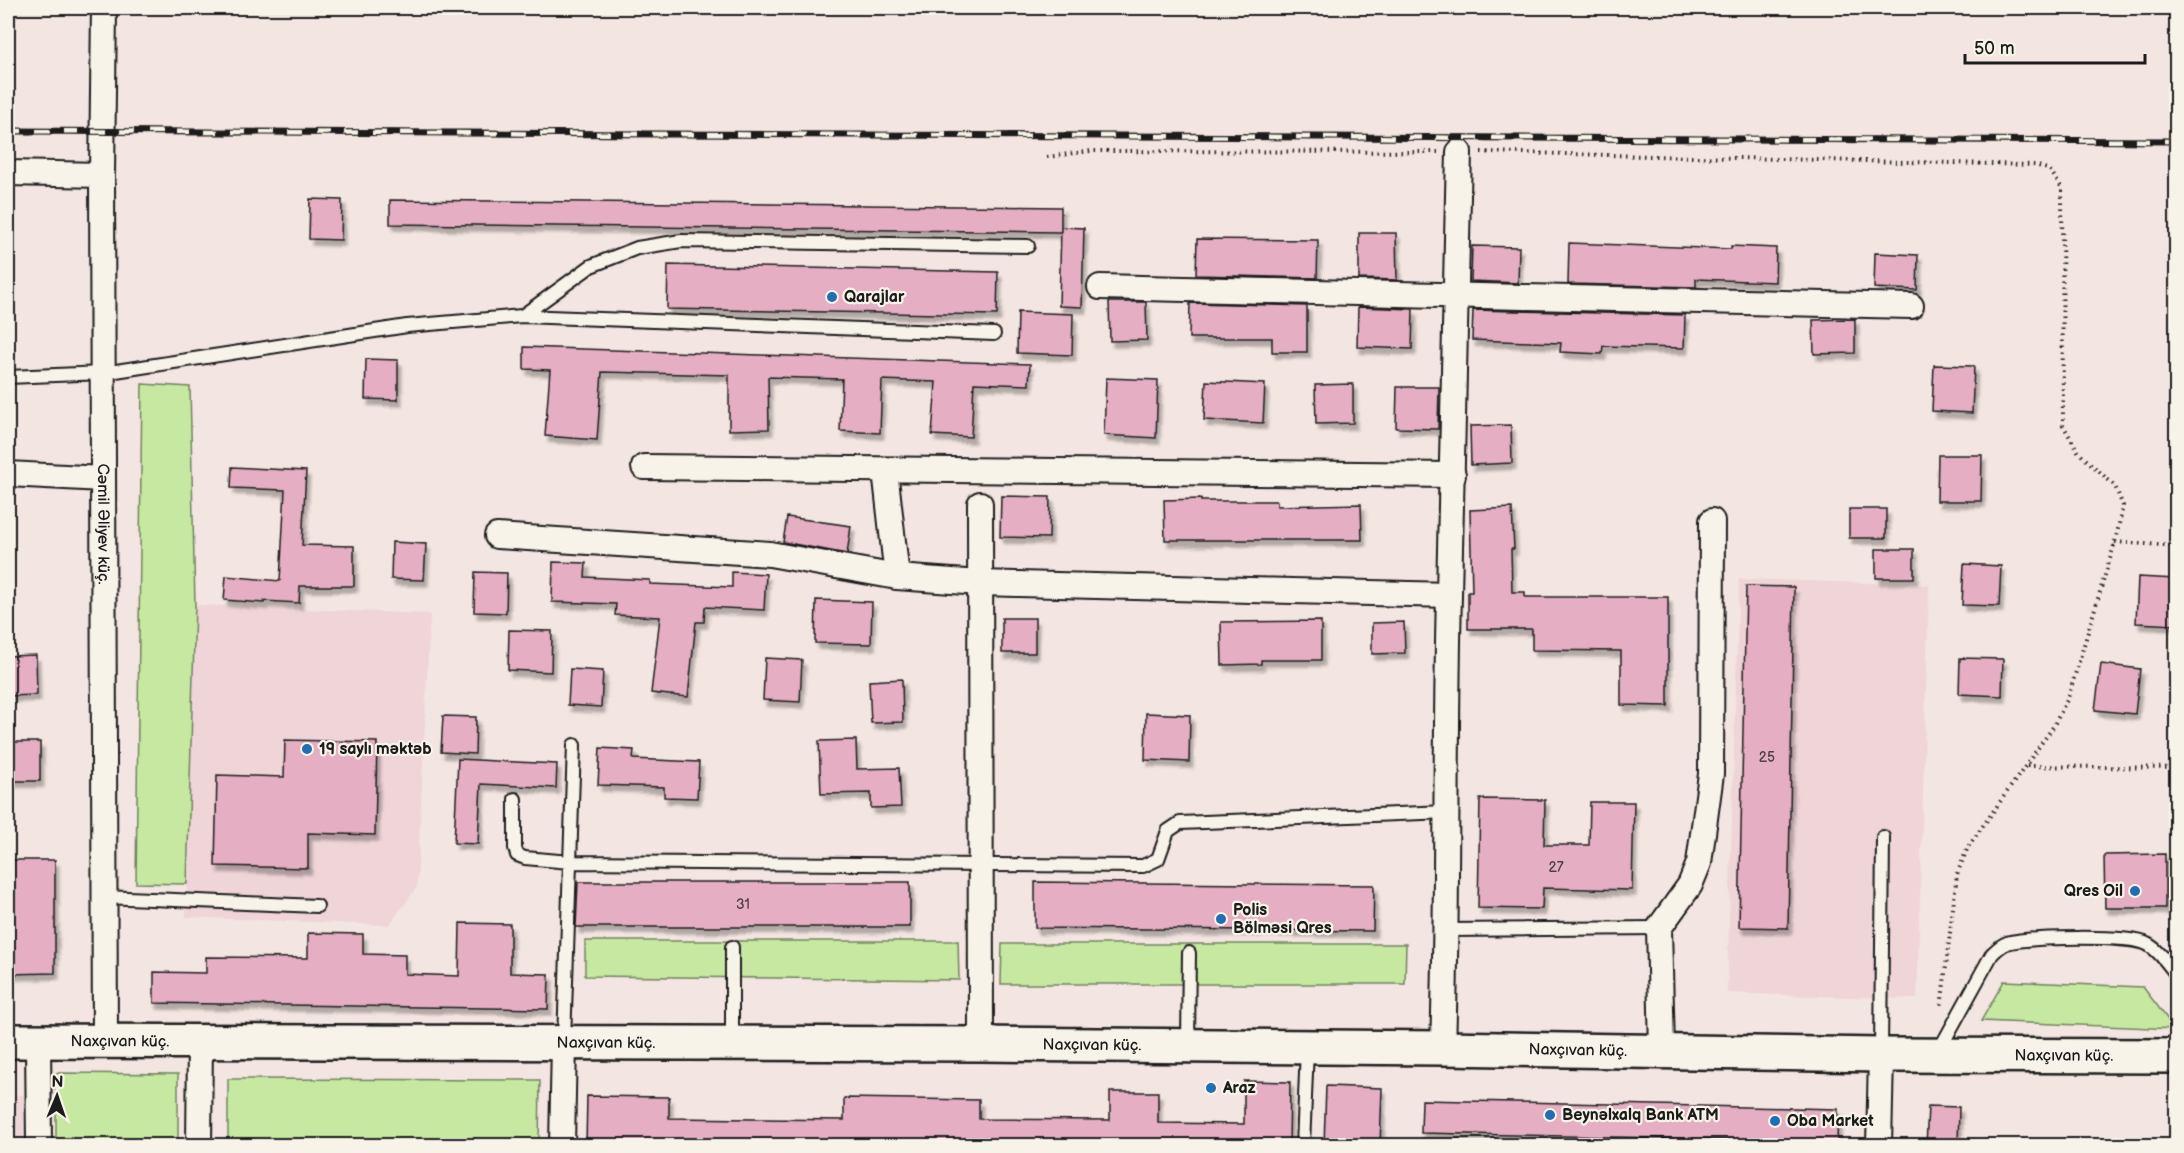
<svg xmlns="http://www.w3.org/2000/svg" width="2184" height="1153" viewBox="0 0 2184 1153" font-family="'Balsamiq Sans',sans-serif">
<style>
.built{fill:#efd4d8}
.green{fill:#c6e8a1;stroke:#71825e;stroke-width:1.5}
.building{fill:#e5aec3;stroke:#1c1c1c;stroke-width:1.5;filter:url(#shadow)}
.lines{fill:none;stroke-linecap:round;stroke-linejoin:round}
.lane-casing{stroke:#1c1c1c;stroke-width:16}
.street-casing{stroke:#1c1c1c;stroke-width:28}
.secondary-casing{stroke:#1c1c1c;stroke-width:38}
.path{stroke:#1c1c1c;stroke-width:4;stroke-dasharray:1.5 4.5;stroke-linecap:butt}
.lane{stroke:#f7f3e8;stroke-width:12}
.street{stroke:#f7f3e8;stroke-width:24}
.secondary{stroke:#f7f3e8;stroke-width:33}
.rail-casing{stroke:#1c1c1c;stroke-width:7}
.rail{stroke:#f7f3e8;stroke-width:4.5;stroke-dasharray:14;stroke-linecap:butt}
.poi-dot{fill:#1f6fb2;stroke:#f7f3e8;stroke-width:2}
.labels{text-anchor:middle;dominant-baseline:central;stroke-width:4.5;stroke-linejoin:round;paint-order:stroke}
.number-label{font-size:14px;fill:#4e4046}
.poi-label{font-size:16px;font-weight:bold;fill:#1c1c1c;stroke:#f7f3e8;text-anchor:start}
.street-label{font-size:16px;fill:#1c1c1c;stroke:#f7f3e8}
</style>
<defs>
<filter id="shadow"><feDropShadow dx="3.5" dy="6" stdDeviation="1.5" flood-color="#0004"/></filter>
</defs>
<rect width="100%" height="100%" fill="#f3e5e1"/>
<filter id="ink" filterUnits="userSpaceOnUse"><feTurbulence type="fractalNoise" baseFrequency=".0167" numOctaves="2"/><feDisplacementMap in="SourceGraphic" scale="12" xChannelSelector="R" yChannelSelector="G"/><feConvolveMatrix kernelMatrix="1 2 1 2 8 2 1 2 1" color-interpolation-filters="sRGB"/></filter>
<g filter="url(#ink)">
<path class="built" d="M 1739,579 L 1929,585 L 1917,999 L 1727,993 Z
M 195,605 L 430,614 L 417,887 L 389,925 L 186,917 Z
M 8,1095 L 24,1095 L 24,1145 L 8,1145 Z"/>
<path class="green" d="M 142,384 L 190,387 L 195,605 L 187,884 L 136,883 Z
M 585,941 L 958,941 L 959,980 L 585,976 Z
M 1002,944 L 1406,944 L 1405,984 L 1001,984 Z
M 2004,981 L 2143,987 L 2175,1029 L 1981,1021 Z
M 56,1073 L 178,1074 L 178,1145 L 56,1145 Z
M 228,1079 L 540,1080 L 539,1145 L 228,1145 Z"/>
<path class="building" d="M 310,199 L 342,200 L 341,240 L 309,239 Z
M 390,200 L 1061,207 L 1061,232 L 390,224 Z
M 1061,227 L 1084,228 L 1082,307 L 1059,306 Z
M 1359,233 L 1396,233 L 1397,280 L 1359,279 Z
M 1197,239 L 1318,240 L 1317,278 L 1196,275 Z
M 1569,243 L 1731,249 L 1731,246 L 1776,248 L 1775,282 L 1696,279 L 1696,287 L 1568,284 Z
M 1472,246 L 1519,247 L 1518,283 L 1471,281 Z
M 1875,253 L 1918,255 L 1917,290 L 1874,288 Z
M 668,265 L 998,272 L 997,315 L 667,309 Z
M 1109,302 L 1146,302 L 1147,340 L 1110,341 Z
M 1190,303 L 1307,306 L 1307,352 L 1272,352 L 1272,338 L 1189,338 Z
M 1358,307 L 1413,309 L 1412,349 L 1357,347 Z
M 1473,310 L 1685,315 L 1684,348 L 1603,346 L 1602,354 L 1560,352 L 1561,343 L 1472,340 Z
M 1018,312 L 1073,314 L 1072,355 L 1017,353 Z
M 1855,319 L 1855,353 L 1814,354 L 1813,320 Z
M 524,347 L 1030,364 L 1029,385 L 974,383 L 971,437 L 932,435 L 936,382 L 882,380 L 880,433 L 840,431 L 842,379 L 768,377 L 769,429 L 729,430 L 729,375 L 602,372 L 597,440 L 545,436 L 550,370 L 524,369 Z
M 366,359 L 398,360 L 398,400 L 365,399 Z
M 1934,365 L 1974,366 L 1972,413 L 1932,411 Z
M 1106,378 L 1158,380 L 1156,438 L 1104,435 Z
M 1206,381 L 1265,384 L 1263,423 L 1204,420 Z
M 1353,384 L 1353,423 L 1316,424 L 1315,385 Z
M 1397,387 L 1439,387 L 1438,429 L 1396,428 Z
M 1511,425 L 1512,463 L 1471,465 L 1470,426 Z
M 1938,455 L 1982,455 L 1981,501 L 1937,501 Z
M 232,467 L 306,471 L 302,545 L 354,546 L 354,586 L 300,586 L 299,603 L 264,601 L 264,603 L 224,600 L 226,576 L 280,581 L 285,490 L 231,488 Z
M 1001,496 L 1050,497 L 1049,538 L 1000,537 Z
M 1201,499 L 1201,501 L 1277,501 L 1277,506 L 1361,504 L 1362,540 L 1165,540 L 1164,500 Z
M 1512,508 L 1514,549 L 1511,549 L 1512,592 L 1525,592 L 1525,597 L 1668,597 L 1668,706 L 1621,705 L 1621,651 L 1532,650 L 1532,629 L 1468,629 L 1468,592 L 1472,592 L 1470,510 Z
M 1849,509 L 1886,509 L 1886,538 L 1849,538 Z
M 787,517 L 851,526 L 847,554 L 783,542 Z
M 392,542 L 426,544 L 424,580 L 391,579 Z
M 1876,549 L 1914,549 L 1914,578 L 1876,578 Z
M 553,562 L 586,563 L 585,577 L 650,580 L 650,584 L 732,587 L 732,572 L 766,574 L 764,610 L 705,607 L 704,622 L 696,622 L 688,697 L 651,693 L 660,617 L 615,615 L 616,604 L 552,602 Z
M 1964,564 L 2001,566 L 1999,606 L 1962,605 Z
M 475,572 L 507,573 L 506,613 L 474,612 Z
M 2138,577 L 2176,579 L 2176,625 L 2136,623 Z
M 1746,586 L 1794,587 L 1788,928 L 1739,927 Z
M 816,600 L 872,602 L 871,644 L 815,643 Z
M 1002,618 L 1035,618 L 1035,653 L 1002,653 Z
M 1321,621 L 1321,660 L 1261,660 L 1261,664 L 1222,665 L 1221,622 Z
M 1404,622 L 1405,653 L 1372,654 L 1372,623 Z
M 509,630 L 552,631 L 551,672 L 508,670 Z
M 36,655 L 37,695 L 8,696 L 8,656 Z
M 765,658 L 802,660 L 800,702 L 763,700 Z
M 1960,658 L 2003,659 L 2002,696 L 1959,694 Z
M 2101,664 L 2140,669 L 2135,714 L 2095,710 Z
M 570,669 L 603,671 L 601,707 L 568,705 Z
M 902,679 L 903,722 L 871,723 L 869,681 Z
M 1146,713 L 1190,715 L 1189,762 L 1145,760 Z
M 443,716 L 476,717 L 475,754 L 441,752 Z
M 285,740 L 377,742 L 375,835 L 308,833 L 308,868 L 215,866 L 217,775 L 284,777 Z
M 856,740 L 857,769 L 899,768 L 901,807 L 871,808 L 871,793 L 821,794 L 819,741 Z
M 8,742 L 40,742 L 40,781 L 8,781 Z
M 600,748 L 634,750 L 633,759 L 699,762 L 697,798 L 664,797 L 664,787 L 598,785 Z
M 458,759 L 557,764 L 556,788 L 481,784 L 478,844 L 454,843 Z
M 1480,799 L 1545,800 L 1544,845 L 1589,845 L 1590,802 L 1634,802 L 1632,890 L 1543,888 L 1542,909 L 1478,908 Z
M 2165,854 L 2165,908 L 2105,908 L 2104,855 Z
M 8,860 L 55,860 L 55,973 L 8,974 Z
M 578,882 L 910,882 L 910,927 L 576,927 Z
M 1035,882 L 1374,885 L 1373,931 L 1035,928 Z
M 460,923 L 510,924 L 510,973 L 549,974 L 548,1009 L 154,1003 L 154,972 L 206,973 L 206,957 L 308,958 L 308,933 L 363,934 L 363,954 L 405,955 L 405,974 L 459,976 Z
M 1244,1081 L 1290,1082 L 1289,1146 L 881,1146 L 625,1143 L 625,1146 L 586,1146 L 587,1096 L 669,1097 L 669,1118 L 844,1120 L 844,1098 L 979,1100 L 979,1119 L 1110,1120 L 1110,1092 L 1158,1092 L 1158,1123 L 1244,1124 Z
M 1326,1086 L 1382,1088 L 1380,1146 L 1324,1146 Z
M 1422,1100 L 1838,1109 L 1837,1142 L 1421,1133 Z
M 1928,1106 L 1959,1107 L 1958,1146 L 1926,1146 Z"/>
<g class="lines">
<g class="lane-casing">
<path id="lane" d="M 522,316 L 994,334
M 8,377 L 103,373 L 407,326 L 522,316 L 591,266 L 637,248 L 681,241 L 1028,246
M 515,799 L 515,848 L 517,855 L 525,858 L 570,862 L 1143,866 L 1158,859 L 1168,831 L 1180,823 L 1447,812
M 104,897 L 317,906
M 1447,930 L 1659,928
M 732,947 L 732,1041
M 564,1041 L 574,745
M 1188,1044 L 1189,953
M 1938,1052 L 1992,954 C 1996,950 2001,945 2007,943 C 2026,937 2130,935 2147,944 C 2159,950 2168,964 2176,974
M 1881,1055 L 1883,837
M 1303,1146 L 1307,1048"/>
</g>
<g class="street-casing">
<g id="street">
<path id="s1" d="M 104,8 L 102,175 L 105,1041"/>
<path d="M 8,173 L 102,175"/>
<path d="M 1100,287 L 1911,306"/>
<path d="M 644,467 L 1453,475"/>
<path d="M 885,470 L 897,577"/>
<path d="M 8,474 L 103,479"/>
<path d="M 980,504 L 981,1044"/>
<path d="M 497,536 L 770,554 L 897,577 L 980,583 L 1449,595"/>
<path d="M 38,1041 L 39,1146"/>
<path d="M 1443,1048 C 1448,897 1445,746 1449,595 C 1452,447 1457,299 1459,152"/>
<path d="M 1662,1050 L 1659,928 L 1690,885 L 1699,863 L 1711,774 L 1712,521"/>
<path d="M 199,1146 L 200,1040"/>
<path d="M 562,1146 L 564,1042"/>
<path d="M 1879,1146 L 1881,1055"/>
</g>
</g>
<g class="secondary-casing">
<g id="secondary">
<path id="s2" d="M 8,1041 L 981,1044 L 1443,1048 L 1881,1055 L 2176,1056"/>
</g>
</g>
<path class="path" d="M 1481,152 L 2035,165 L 2050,170 L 2062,188 L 2063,425 L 2079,453 L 2115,486 L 2123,506 L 2115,542 L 2068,698 L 2053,727 L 1968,847 L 1957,874 L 1941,1008
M 1047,157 L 1091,151 L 1438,152
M 2115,542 L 2176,546
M 2027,766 L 2176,768
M 228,1141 L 401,1146"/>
<use href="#lane" class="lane"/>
<use href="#street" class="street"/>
<use href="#secondary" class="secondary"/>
<g class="rail-casing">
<path id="rail" d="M 8,131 L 2176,141"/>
</g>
<use href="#rail" class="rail"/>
</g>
</g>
<g class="poi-dot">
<circle cx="832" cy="297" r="6"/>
<circle cx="307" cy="749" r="6"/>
<circle cx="2135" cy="891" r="6"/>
<circle cx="1221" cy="919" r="6"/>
<circle cx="1211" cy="1088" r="6"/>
<circle cx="1550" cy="1115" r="6"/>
<circle cx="1775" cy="1121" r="6"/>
</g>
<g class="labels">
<g class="number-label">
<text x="1767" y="757">25</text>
<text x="1556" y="867">27</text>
<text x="743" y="904">31</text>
</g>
<g class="poi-label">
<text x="844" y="297">Qarajlar</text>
<text x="319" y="749">19 saylı məktəb</text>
<text x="2123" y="891" text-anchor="end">Qres Oil</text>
<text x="1233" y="910">Polis<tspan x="1233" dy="18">Bölməsi Qres</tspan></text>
<text x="1223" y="1088">Araz</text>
<text x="1562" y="1115">Beynəlxalq Bank ATM</text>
<text x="1787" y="1121">Oba Market</text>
</g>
<g class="street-label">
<text stroke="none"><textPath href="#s1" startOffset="516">Cəmil Əliyev küç.</textPath></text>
<text stroke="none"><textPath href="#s2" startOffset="112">Naxçıvan küç.</textPath></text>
<text stroke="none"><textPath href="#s2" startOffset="598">Naxçıvan küç.</textPath></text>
<text stroke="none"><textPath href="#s2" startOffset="1084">Naxçıvan küç.</textPath></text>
<text stroke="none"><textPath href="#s2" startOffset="1570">Naxçıvan küç.</textPath></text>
<text stroke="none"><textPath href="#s2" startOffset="2056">Naxçıvan küç.</textPath></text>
</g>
</g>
<rect width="2184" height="1153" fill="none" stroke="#f7f3e8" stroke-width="30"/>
<rect x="15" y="15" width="2154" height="1123" fill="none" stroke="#1c1c1c" stroke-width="2" filter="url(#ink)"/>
<g transform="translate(57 1096) rotate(2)" stroke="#f7f3e8" stroke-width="4.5" paint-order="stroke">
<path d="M0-4.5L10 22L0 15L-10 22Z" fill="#1c1c1c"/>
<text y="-9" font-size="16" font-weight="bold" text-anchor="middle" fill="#1c1c1c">N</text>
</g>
<path d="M1965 54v9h180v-9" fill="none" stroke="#1c1c1c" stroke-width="3"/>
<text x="1974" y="54" font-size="18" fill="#1c1c1c" stroke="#f7f3e8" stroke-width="4.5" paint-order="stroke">50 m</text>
</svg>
